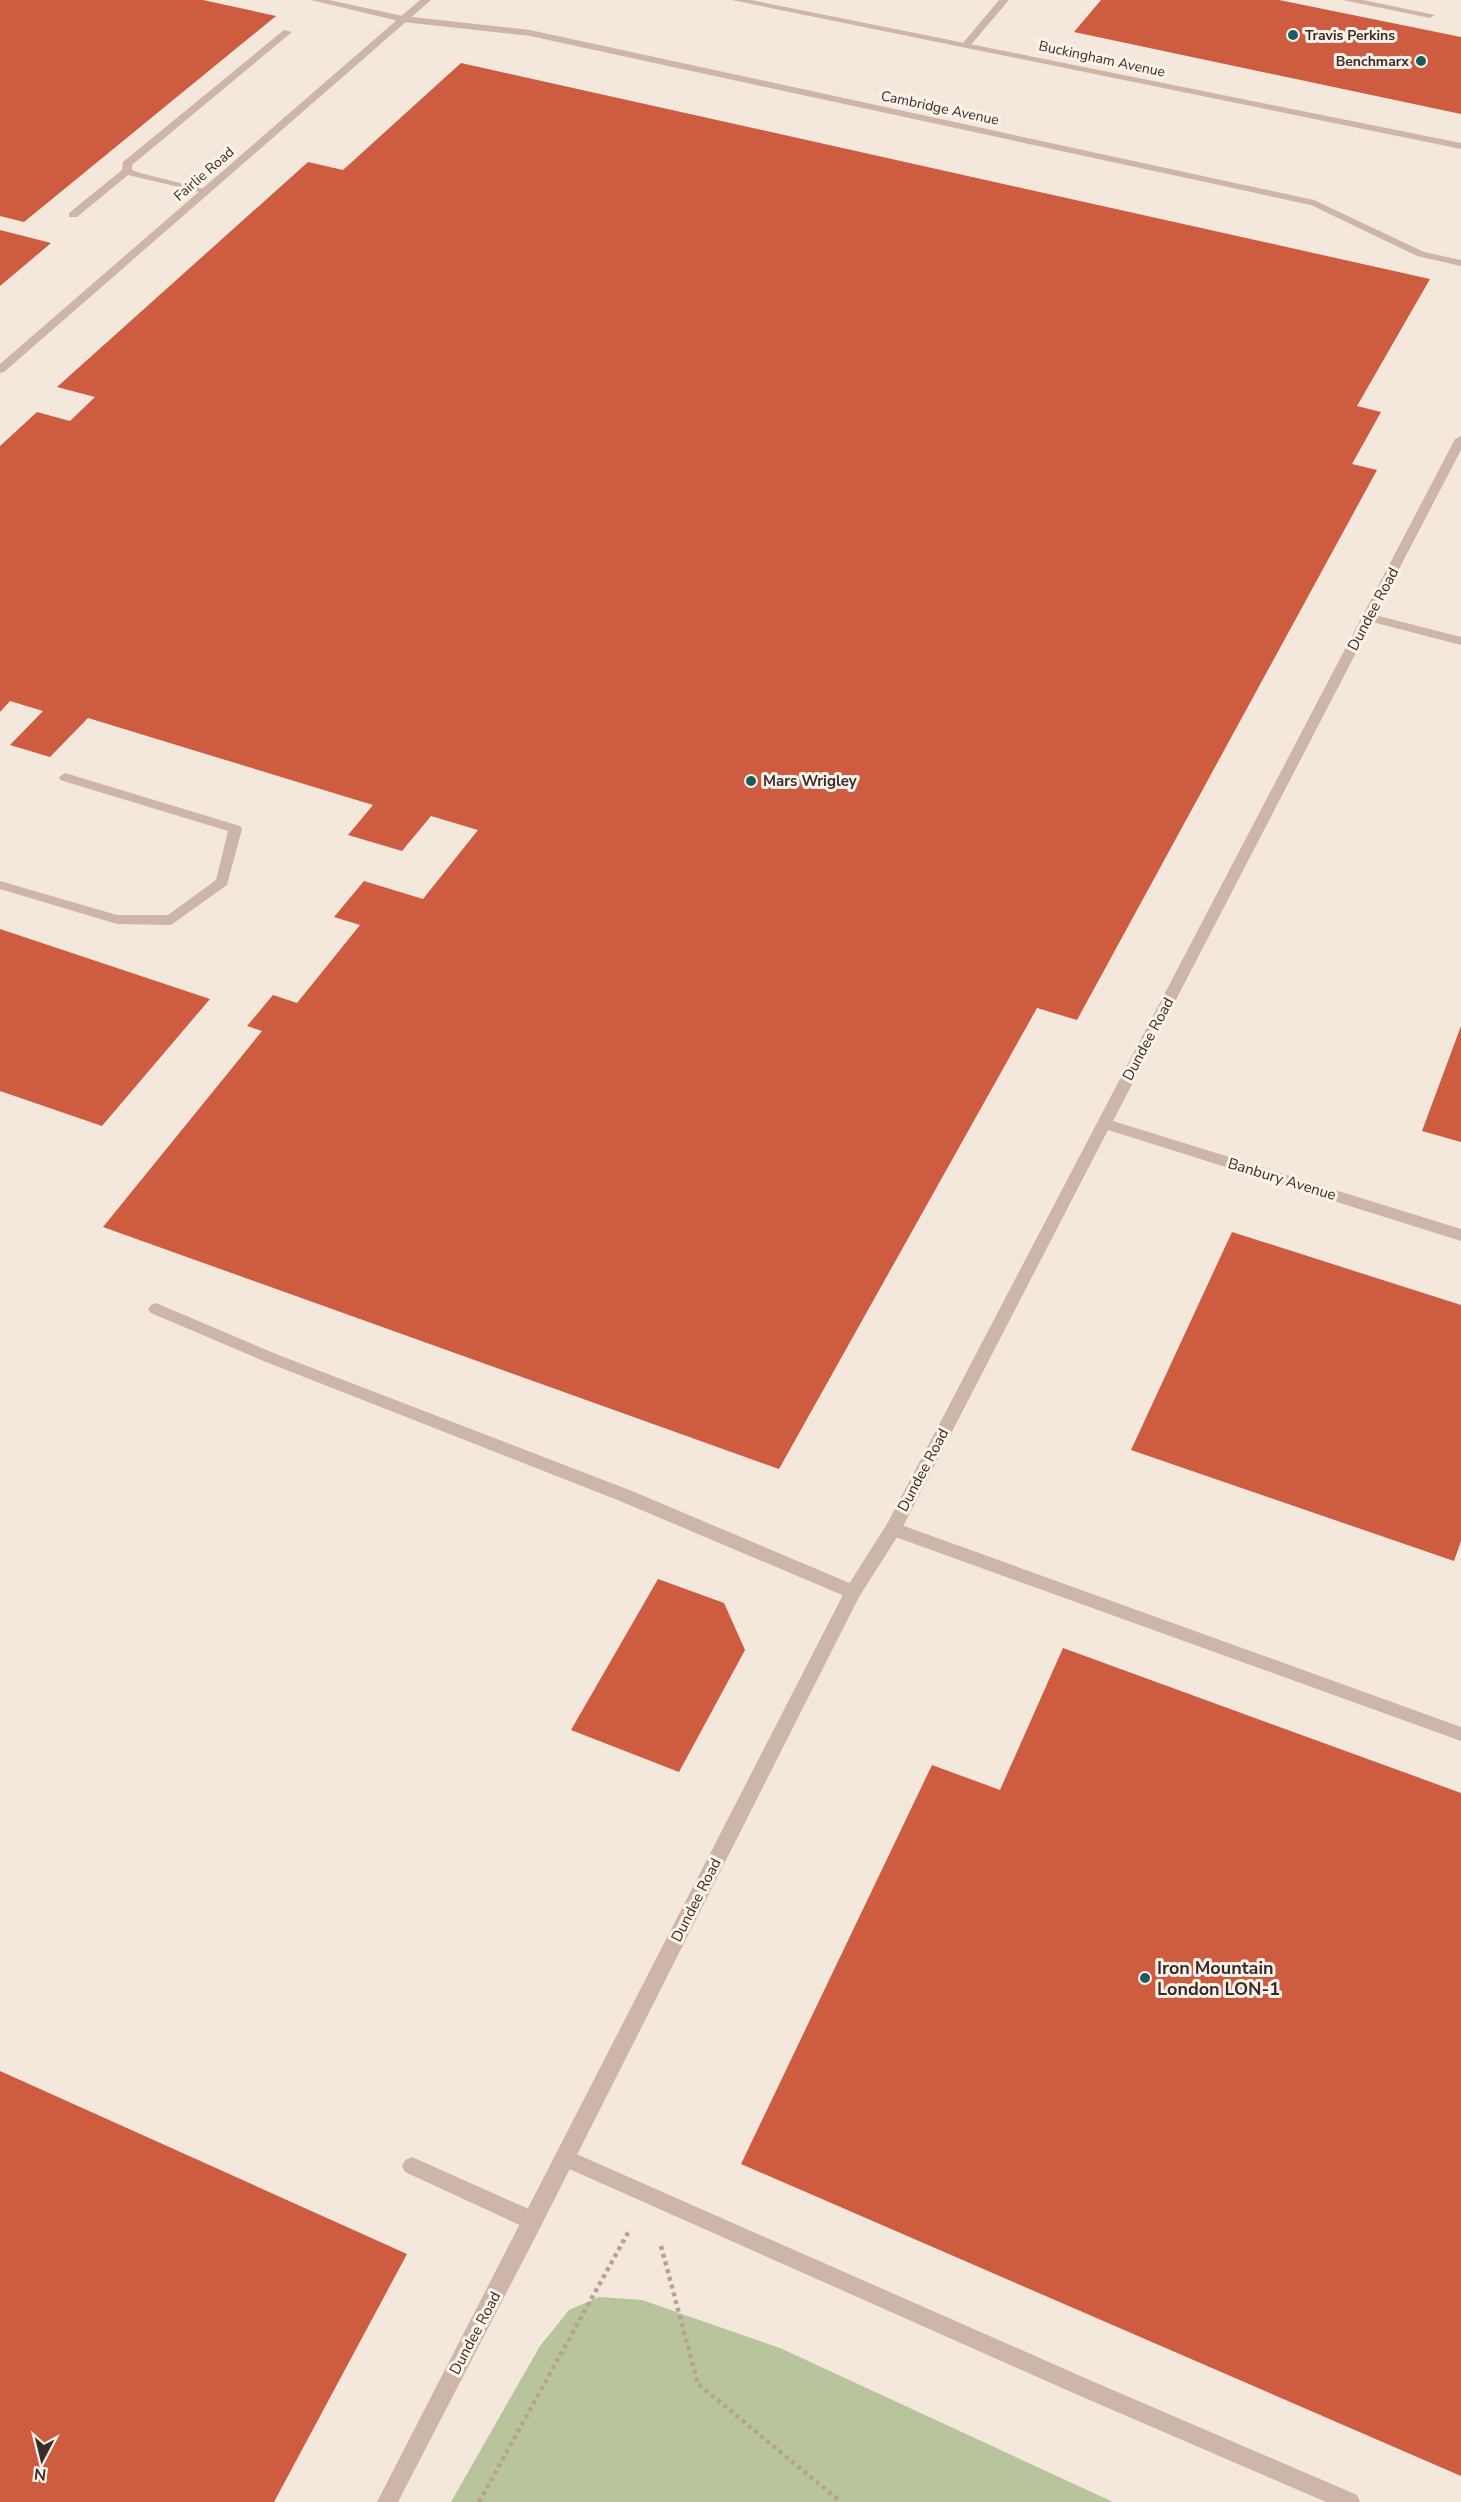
<svg xmlns="http://www.w3.org/2000/svg" width="1461" height="2502" viewBox="0 0 1461 2502" font-family="'Nunito Sans',sans-serif">
<style>
.green{fill:#b8c49b}
.building{fill:#cd5c41}
.lines{fill:none;stroke-linecap:round;stroke-linejoin:round}
.path{stroke:#b9a091;stroke-width:4.5;stroke-dasharray:4 4;stroke-linecap:butt}
.service{fill:#cdb6a7;fill-rule:evenodd}
.minor{fill:#cdb6a7;fill-rule:evenodd}
.tertiary{fill:#cdb6a7;fill-rule:evenodd}
.poi-dot{fill:#1b5c5d;stroke:#fbf2e9;stroke-width:2}
.labels{text-anchor:middle;dominant-baseline:central;stroke-width:6;stroke-linejoin:round;paint-order:stroke}
.far-poi-label{font-size:14px;font-weight:bold;fill:#392c28;stroke:#fbf2e9;text-anchor:start}
.far-street-label{font-size:14px;fill:#392c28;stroke:#fbf2e9}
.street-label{font-size:15px;fill:#392c28;stroke:#fbf2e9}
.poi-label{font-size:15px;font-weight:bold;fill:#392c28;stroke:#fbf2e9;text-anchor:start}
.near-poi-label{font-size:18px;font-weight:bold;fill:#392c28;stroke:#fbf2e9;text-anchor:start}
</style>
<rect width="100%" height="100%" fill="#f4e7dc"/>
<path class="green" d="M 599,2297 L 642,2300 L 780,2348 L 1113,2502 L 451,2502 L 540,2346 L 569,2310 Z"/>
<path class="building" d="M 0,0 L 203,0 L 276,16 L 24,222 L 0,216 Z
M 1101,0 L 1279,0 L 1461,37 L 1461,114 L 1074,32 Z
M 461,63 L 1430,279 L 1357,406 L 1381,412 L 1352,464 L 1377,470 L 1077,1020 L 1037,1008 L 779,1469 L 103,1227 L 262,1031 L 247,1026 L 273,995 L 297,1003 L 360,925 L 334,917 L 364,881 L 423,899 L 478,830 L 431,816 L 402,851 L 348,835 L 373,805 L 88,718 L 50,757 L 10,745 L 43,711 L 10,701 L 0,712 L 0,446 L 37,412 L 70,421 L 95,397 L 57,387 L 308,162 L 343,170 Z
M 0,230 L 51,243 L 0,286 Z
M 0,929 L 210,999 L 102,1126 L 0,1091 Z
M 1461,1026 L 1461,1142 L 1422,1131 Z
M 1232,1232 L 1461,1305 L 1461,1541 L 1454,1561 L 1131,1450 Z
M 658,1579 L 724,1603 L 745,1650 L 679,1772 L 571,1730 Z
M 1063,1648 L 1461,1793 L 1461,2476 L 741,2164 L 932,1765 L 1000,1790 Z
M 0,2071 L 407,2254 L 274,2502 L 0,2502 Z"/>
<g class="lines">
<path class="path" d="M 661,2246 L 698,2384 L 841,2502
M 479,2502 L 630,2229"/>
<path class="service" d="M 311,0 L 329,0 L 403,16 L 530,30 L 1314,200 L 1424,252 L 1461,260 L 1461,266 L 1417,256 L 1311,205 L 530,36 L 403,22 Z
M 1343,0 L 1363,0 L 1435,15 L 1430,18 Z
M 284,30 L 292,32 L 132,165 L 132,170 L 140,173 L 208,190 L 208,194 L 128,175 L 77,217 L 69,217 L 69,213 L 122,170 L 123,162 Z
M 65,773 L 240,826 L 242,829 L 227,885 L 171,925 L 117,924 L 0,889 L 0,881 L 117,915 L 168,915 L 216,880 L 228,831 L 60,780 L 59,777 Z
M 156,1303 L 276,1354 L 632,1491 L 859,1587 L 861,1592 L 859,1597 L 853,1599 L 847,1597 L 620,1501 L 266,1362 L 151,1313 L 148,1309 L 151,1305 Z
M 893,1522 L 1461,1727 L 1461,1741 L 887,1534 L 885,1529 L 887,1524 Z
M 565,2149 L 1085,2378 L 1357,2495 L 1360,2502 L 1326,2502 L 1071,2392 L 558,2164 L 555,2158 L 558,2152 Z
M 412,2157 L 540,2214 L 543,2221 L 540,2228 L 533,2230 L 526,2228 L 405,2172 L 402,2166 L 405,2160 Z"/>
<path class="minor" d="M 999,0 L 1009,0 L 969,47 L 963,47 L 963,43 Z
M 1461,436 L 1461,450 L 1375,615 L 1461,637 L 1461,645 L 1372,622 L 1113,1121 L 1461,1229 L 1461,1241 L 1108,1130 L 899,1534 L 859,1597 L 540,2228 L 398,2502 L 377,2502 L 847,1587 L 887,1524 L 1455,439 Z"/>
<path class="tertiary" d="M 420,0 L 431,0 L 4,372 L 0,373 L 0,364 Z
M 732,0 L 751,0 L 1461,143 L 1461,149 Z"/>
</g>
<g class="poi-dot">
<circle cx="1293" cy="35" r="6"/>
<circle cx="1421" cy="61" r="6"/>
<circle cx="751" cy="781" r="6"/>
<circle cx="1145" cy="1978" r="6"/>
</g>
<g class="labels">
<g class="far-poi-label">
<text x="1305" y="35">Travis Perkins</text>
<text x="1409" y="61" text-anchor="end">Benchmarx</text>
</g>
<g class="far-street-label">
<text transform="translate(1102 59) rotate(12)">Buckingham Avenue</text>
<text transform="translate(940 108) rotate(12)">Cambridge Avenue</text>
<text transform="translate(204 174) rotate(-41)">Fairlie Road</text>
</g>
<g class="street-label">
<text transform="translate(1373 609) rotate(-62)">Dundee Road</text>
<text transform="translate(1148 1039) rotate(-62)">Dundee Road</text>
<text transform="translate(1282 1179) rotate(17)">Banbury Avenue</text>
<text transform="translate(923 1470) rotate(-62)">Dundee Road</text>
<text transform="translate(696 1900) rotate(-63)">Dundee Road</text>
<text transform="translate(475 2333) rotate(-62)">Dundee Road</text>
</g>
<g class="poi-label">
<text x="763" y="781">Mars Wrigley</text>
</g>
<g class="near-poi-label">
<text x="1157" y="1968">Iron Mountain<tspan x="1157" dy="21">London LON-1</tspan></text>
</g>
</g>
<g transform="translate(42 2460) rotate(187)" stroke="#fbf2e9" stroke-width="4.5" paint-order="stroke">
<path d="M0-4.5L10 22L0 15L-10 22Z" fill="#392c28"/>
<text y="-9" font-size="16" font-weight="bold" text-anchor="middle" fill="#392c28">N</text>
</g>
</svg>
